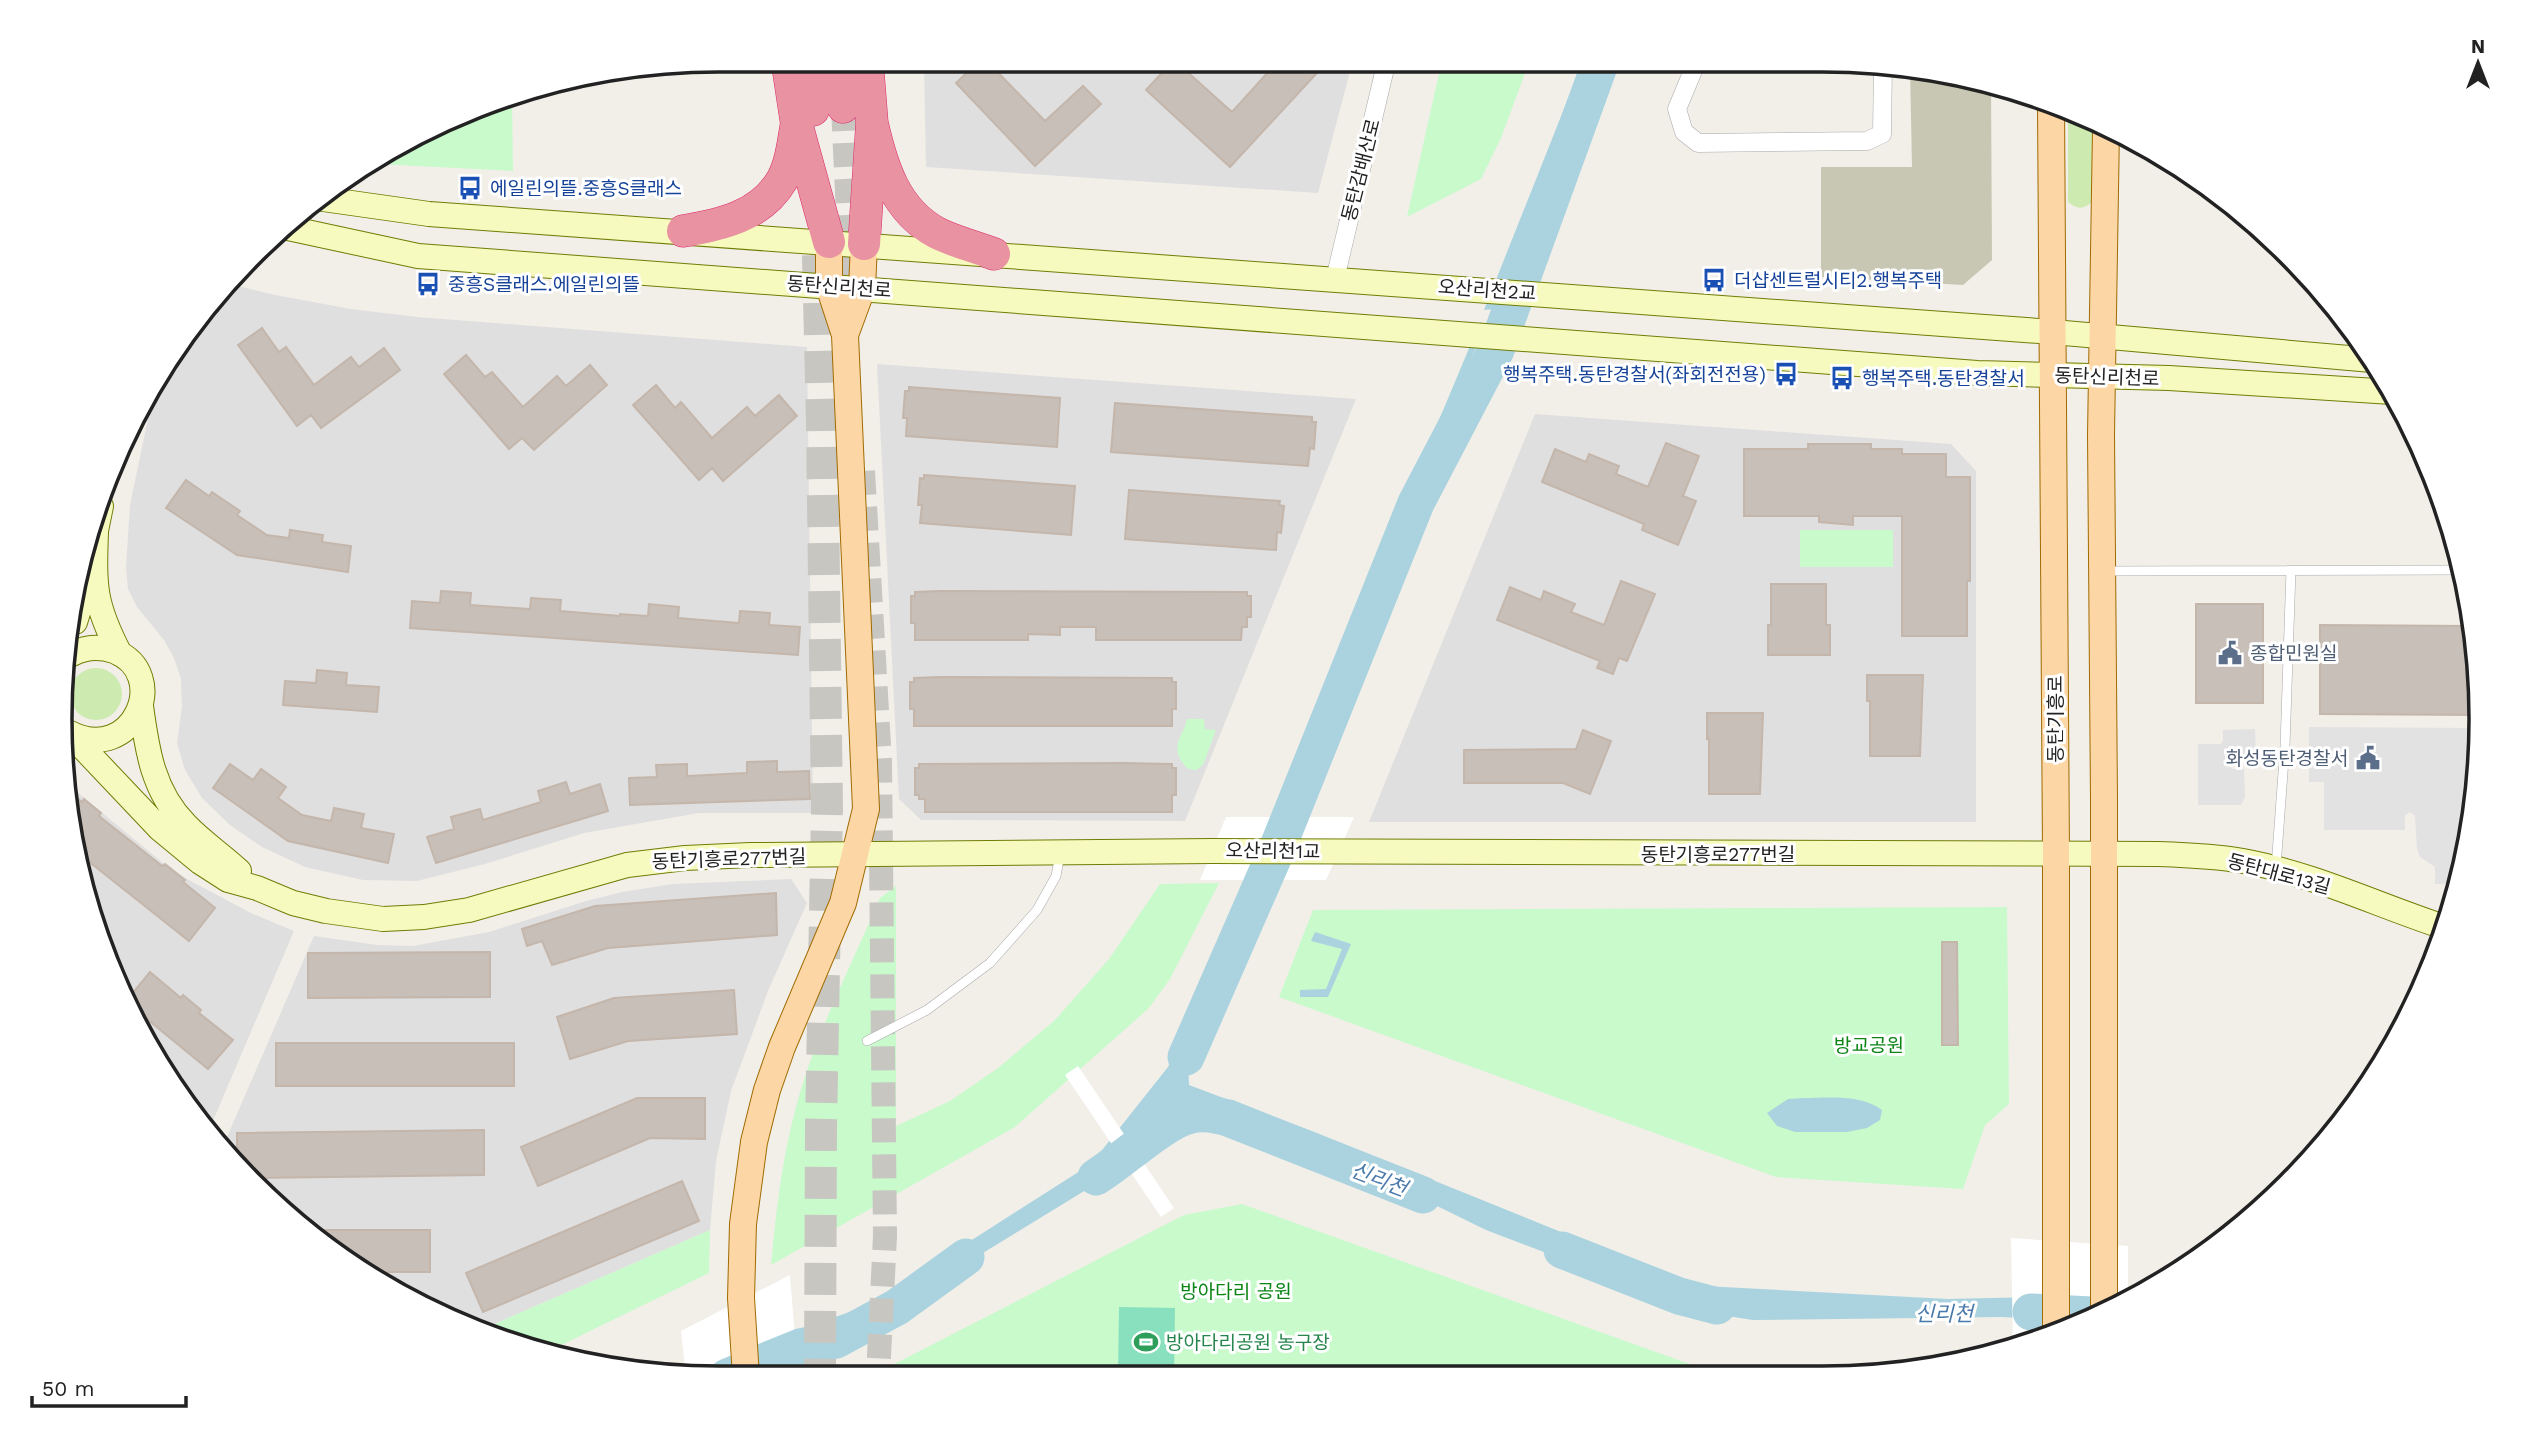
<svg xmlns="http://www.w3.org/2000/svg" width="2541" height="1438" viewBox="0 0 2541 1438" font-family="'Work Sans','Noto Sans KR',sans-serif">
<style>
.residential{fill:#e0dfdf}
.construction{fill:#c7c7b4}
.grass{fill:#cdebb0}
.park{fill:#c8facc}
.pitch{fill:#88e0be}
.parking{fill:#e2e2e2}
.water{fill:#aad3df}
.pier{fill:#fff}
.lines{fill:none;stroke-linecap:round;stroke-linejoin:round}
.river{stroke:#aad3df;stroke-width:37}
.building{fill:#c7bfb8;stroke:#c4b6ab;stroke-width:2}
.secondary-tunnel{stroke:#c8c6c1;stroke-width:24;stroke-dasharray:24 12;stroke-linecap:butt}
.highway-tunnel{stroke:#c8c6c1;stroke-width:32;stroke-dasharray:32 16;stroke-linecap:butt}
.lane-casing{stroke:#a9a9a9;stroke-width:10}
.street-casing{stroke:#a9a9a9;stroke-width:19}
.secondary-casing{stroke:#707d05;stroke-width:26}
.primary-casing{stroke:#a06b00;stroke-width:28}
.highway-casing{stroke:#dc2a67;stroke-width:33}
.lane{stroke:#fff;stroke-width:9}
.street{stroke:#fff;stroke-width:18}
.secondary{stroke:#f7fabf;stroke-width:24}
.primary{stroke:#fcd6a4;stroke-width:26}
.highway{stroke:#e892a2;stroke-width:32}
.labels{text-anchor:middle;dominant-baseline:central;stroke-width:6;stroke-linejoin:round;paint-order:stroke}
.street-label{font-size:19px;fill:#222;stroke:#fff}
.transit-label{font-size:19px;fill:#164399;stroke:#fff;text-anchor:start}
.service-label{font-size:19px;fill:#4e5e75;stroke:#fff;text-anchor:start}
.park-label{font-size:19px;fill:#0c8416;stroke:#fff}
.leisure-label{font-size:19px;fill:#27864d;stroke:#fff;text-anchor:start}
.water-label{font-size:21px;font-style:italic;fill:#4a7aab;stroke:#fff}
.rim{fill:none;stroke:#222;stroke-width:3.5}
</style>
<rect width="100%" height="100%" fill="#f2efe9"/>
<path class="residential" d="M 924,60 L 1353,60 L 1318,193 L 926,167 Z
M 234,285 L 275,295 L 351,309 L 417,317 L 807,347 L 813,813 L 699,813 L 584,833 L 485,864 L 417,881 L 363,880 L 305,867 L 262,847 L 230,825 L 202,798 L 185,770 L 177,743 L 182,707 L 181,679 L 174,658 L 164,640 L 137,607 L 128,589 L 126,567 L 130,505 L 154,390 L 171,352 Z
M 877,364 L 1356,399 L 1185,821 L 921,820 L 899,799 Z
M 1535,414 L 1951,444 L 1976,471 L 1976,822 L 1369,822 Z
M 66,783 L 163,863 L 187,879 L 251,913 L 294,931 L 209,1130 L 110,971 Z
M 791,879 L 807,903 L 768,991 L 731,1091 L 716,1161 L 710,1230 L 483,1329 L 389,1290 L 221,1151 L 314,936 L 377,945 L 413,946 L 489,932 L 586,901 L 622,892 L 673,884 Z"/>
<path class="construction" d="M 1910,68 L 1991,82 L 1992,260 L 1963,285 L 1821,277 L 1821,167 L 1912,167 Z"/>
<path class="grass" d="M 2068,113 L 2092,123 L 2092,202 C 2083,210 2077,209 2068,202 Z
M70 694a26 26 0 1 1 52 0a26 26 0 1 1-52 0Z"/>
<path class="park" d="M 1442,60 L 1530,60 L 1501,138 L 1481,179 L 1407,217 Z
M 507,94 L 512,94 L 513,171 L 378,164 Z
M 1800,530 L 1893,530 L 1893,567 L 1800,567 Z
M 1187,719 L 1204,719 L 1205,729 L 1216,730 L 1203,765 L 1196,770 C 1189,770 1186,768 1182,762 C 1170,745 1184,735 1187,719 Z
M 1219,883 L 1170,979 L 1149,1008 L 1015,1127 L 771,1265 C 776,1211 782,1159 796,1107 C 815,1035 851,966 880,898 L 896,886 L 896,1126 L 950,1101 L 998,1068 L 1055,1020 L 1109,959 L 1160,884 Z
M 2007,907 L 2009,1104 L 1985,1125 L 1963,1189 L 1776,1177 L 1279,997 L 1313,910 Z
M 1242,1204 L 1698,1367 L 1754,1373 L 871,1376 L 1184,1215 Z
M 710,1230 L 709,1273 L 543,1354 L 483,1329 Z"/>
<path class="pitch" d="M 1119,1307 L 1175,1308 L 1174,1375 L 1118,1376 Z"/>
<path class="parking" d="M 2309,727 L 2478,728 L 2476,805 L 2457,884 L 2435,884 L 2435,867 L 2420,857 L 2417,849 L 2415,816 L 2410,812 L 2405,815 L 2405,830 L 2324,830 L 2324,782 L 2309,782 Z
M 2255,729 L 2256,758 L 2231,758 L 2228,764 L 2232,769 L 2244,769 L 2245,797 L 2241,805 L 2198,805 L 2198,744 L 2221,744 L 2223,740 L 2223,730 Z"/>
<path class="water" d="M 1583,61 L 1591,61 L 1495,309 L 1484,310 Z
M 1480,322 L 1485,325 L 1272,842 L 1263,841 Z
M 1257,863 L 1262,864 L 1188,1058 L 1189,1085 L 1309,1130 L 1598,1247 L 1704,1286 L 1948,1299 L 2079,1296 L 2080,1321 L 2002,1317 L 1753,1320 L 1688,1310 L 1674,1294 L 1607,1268 L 1589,1269 L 1486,1230 L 1380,1178 L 1333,1159 L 1304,1142 L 1293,1130 L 1182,1099 L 1112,1174 L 978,1256 L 796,1358 L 751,1377 L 684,1377 L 803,1328 L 870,1305 L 1091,1164 L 1168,1067 Z
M 1315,932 L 1351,944 L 1328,997 L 1300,997 L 1300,990 L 1326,989 L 1342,949 L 1311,941 Z
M 1803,1098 C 1829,1098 1860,1094 1882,1110 L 1880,1120 L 1867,1128 L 1847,1132 L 1795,1132 L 1777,1126 L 1767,1113 L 1788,1099 Z"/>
<path class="pier" d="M 1226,817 L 1354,817 L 1326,880 L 1200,880 Z
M 1078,1066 L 1174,1208 L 1161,1217 L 1065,1075 Z
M 2011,1238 L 2128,1246 L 2128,1297 L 2034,1343 L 2013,1348 Z
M 790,1275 L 798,1377 L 686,1377 L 681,1331 Z"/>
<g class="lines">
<path class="river" d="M 1186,1057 L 1277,849 L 1416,503 L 1496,350 L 1601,61
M 1096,1177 C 1121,1162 1165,1120 1191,1115 C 1204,1112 1216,1115 1228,1118 L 1423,1195
M 1562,1250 L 1679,1296 L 1717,1306
M 2031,1312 L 2092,1315
M 727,1377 L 800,1347 L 836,1340 L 897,1307 L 966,1257"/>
</g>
<path class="building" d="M 980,60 L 986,60 L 1045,121 L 1083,86 L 1101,104 L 1035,166 L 956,83 Z
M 1174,60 L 1232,112 L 1279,60 L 1329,60 L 1230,167 L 1146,90 Z
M 262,328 L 279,352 L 286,347 L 314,385 L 351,357 L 359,367 L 384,348 L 400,370 L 321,428 L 311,415 L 297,426 L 238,345 Z
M 466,355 L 485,377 L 492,372 L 523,407 L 557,376 L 566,386 L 590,365 L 607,385 L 534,450 L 522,438 L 509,449 L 444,374 Z
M 656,385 L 675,408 L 681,402 L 712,438 L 747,407 L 755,416 L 779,395 L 797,416 L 723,481 L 712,468 L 699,480 L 633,405 Z
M 909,387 L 1060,398 L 1057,447 L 906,436 L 907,418 L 903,418 L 905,391 L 909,391 Z
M 1115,403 L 1312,417 L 1312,422 L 1316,422 L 1314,449 L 1310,448 L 1308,466 L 1111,452 Z
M 1666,443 L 1699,456 L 1683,496 L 1696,501 L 1678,545 L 1642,530 L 1644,524 L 1542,482 L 1555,449 L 1586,462 L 1589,454 L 1619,466 L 1616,474 L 1648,487 Z
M 1808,444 L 1871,444 L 1871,449 L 1902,449 L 1902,454 L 1946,454 L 1946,477 L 1970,477 L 1970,581 L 1967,581 L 1967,636 L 1902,636 L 1902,516 L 1853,516 L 1853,525 L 1819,522 L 1819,516 L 1744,516 L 1744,449 L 1808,449 Z
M 924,475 L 1075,486 L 1071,535 L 920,523 L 922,505 L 918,505 L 920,478 L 924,479 Z
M 186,480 L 209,496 L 212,492 L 240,511 L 237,515 L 267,535 L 289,538 L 290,530 L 323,535 L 322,542 L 351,546 L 348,572 L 237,555 L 166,508 Z
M 1129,490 L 1280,501 L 1279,505 L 1284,506 L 1281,533 L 1277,532 L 1276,550 L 1125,539 Z
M 1621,581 L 1655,594 L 1627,661 L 1619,658 L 1613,674 L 1597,668 L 1600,661 L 1497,620 L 1510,587 L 1541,600 L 1544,591 L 1575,604 L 1571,612 L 1604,625 Z
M 1771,584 L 1826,584 L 1826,625 L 1830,625 L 1830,655 L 1768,655 L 1768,625 L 1771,625 Z
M 441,591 L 471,593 L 470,605 L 530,609 L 531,598 L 561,600 L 560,611 L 620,616 L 620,614 L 648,616 L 649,604 L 679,607 L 678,618 L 739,623 L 740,611 L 770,613 L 769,625 L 800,627 L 798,655 L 410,628 L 412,601 L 440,603 Z
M 941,591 L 1247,592 L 1247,596 L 1251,596 L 1251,617 L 1247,617 L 1247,627 L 1242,627 L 1241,640 L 1096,640 L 1096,627 L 1060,627 L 1060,635 L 1028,634 L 1028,640 L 915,640 L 915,623 L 911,623 L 911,596 L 915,596 L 915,592 Z
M 2196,604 L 2263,604 L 2263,703 L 2196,703 Z
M 2320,625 L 2472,626 L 2480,676 L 2479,715 L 2320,714 Z
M 317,670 L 347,673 L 346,685 L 379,687 L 377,712 L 283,705 L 285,681 L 316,683 Z
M 1867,675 L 1923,675 L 1920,756 L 1870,756 L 1870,701 L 1867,701 Z
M 941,677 L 1172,678 L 1172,682 L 1176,682 L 1176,709 L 1172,709 L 1172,726 L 914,726 L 914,709 L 910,709 L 910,682 L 914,682 L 914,678 Z
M 1707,713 L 1763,713 L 1760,794 L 1709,794 L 1709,739 L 1707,739 Z
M 1583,730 L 1611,741 L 1590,794 L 1563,783 L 1464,783 L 1464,750 L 1576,749 Z
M 777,761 L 777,772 L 809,771 L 810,799 L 630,805 L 629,778 L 657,777 L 656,765 L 687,764 L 687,776 L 747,773 L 747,762 Z
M 1122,763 L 1172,764 L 1172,768 L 1176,768 L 1176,795 L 1172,795 L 1172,812 L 925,812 L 925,799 L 919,799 L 919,795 L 915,795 L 915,768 L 919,768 L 919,764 Z
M 230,764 L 253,780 L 261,769 L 286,787 L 278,798 L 302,815 L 331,821 L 334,808 L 364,814 L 361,828 L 394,834 L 388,863 L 288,841 L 213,788 Z
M 566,782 L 570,794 L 600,784 L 608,811 L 436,863 L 427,837 L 454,829 L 451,817 L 480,809 L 483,820 L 541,802 L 538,791 Z
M 68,791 L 82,802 L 84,799 L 101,813 L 99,816 L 162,866 L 165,864 L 185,880 L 183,882 L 215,908 L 189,941 L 83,857 Z
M 776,893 L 777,935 L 608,948 L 552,965 L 542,941 L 527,946 L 522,929 L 595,906 Z
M 1942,942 L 1957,942 L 1958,1045 L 1942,1045 Z
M 490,952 L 490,997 L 308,998 L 308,953 Z
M 150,972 L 181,998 L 183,995 L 201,1010 L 199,1013 L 233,1040 L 208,1069 L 131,1006 L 127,1000 Z
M 734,990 L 737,1034 L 628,1041 L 570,1059 L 557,1017 L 614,998 Z
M 276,1043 L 514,1043 L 514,1086 L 276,1086 Z
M 637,1098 L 705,1098 L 705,1139 L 650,1138 L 538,1186 L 521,1147 Z
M 484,1130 L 484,1175 L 253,1178 L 237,1165 L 237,1133 Z
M 682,1181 L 699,1221 L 483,1312 L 466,1273 Z
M 316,1230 L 430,1230 L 430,1272 L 367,1272 Z"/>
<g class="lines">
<path class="secondary-tunnel" d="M 843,107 L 852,299
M 863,471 L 880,762 L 885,1236 L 878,1376"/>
<path class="highway-tunnel" d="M 818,255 L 822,424 L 827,809 L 821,1125 L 820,1377"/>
<g class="lane-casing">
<path id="lane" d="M 2104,571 L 2463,570
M 2276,867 L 2285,746 L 2291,570
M 867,1041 L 927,1010 L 990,963 L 1037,910 L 1056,876 L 1060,854"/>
</g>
<g class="street-casing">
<path id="street" d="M 1697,61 L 1677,109 L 1684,132 L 1698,143 L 1867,141 L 1882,134 L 1883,64
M 1335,279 L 1387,60"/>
</g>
<g class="secondary-casing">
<path id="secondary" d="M 316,198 L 429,214 L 2053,332 L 2372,360
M 288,228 L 418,256 L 1977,373 L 2169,378 L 2392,392
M 96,532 C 94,587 94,604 120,654
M 75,622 L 82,600 L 101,506
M 141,706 C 147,750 153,792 186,825 C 202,842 222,855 239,871
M 64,731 L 68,732 L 160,829 L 200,862 L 228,880 L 257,888 L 293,903 L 326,911 L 383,919 L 424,917 L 469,910 L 627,865 L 685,858 L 750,855 L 1213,851 L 2158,854 C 2186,855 2215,856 2243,861 C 2314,874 2379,906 2447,928
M 70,733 C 133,765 172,674 114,651 C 99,646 85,647 72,654"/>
</g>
<g class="primary-casing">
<path id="primary" d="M 2051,106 L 2056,854 L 2056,1333
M 845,335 L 862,289 L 864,244
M 2104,1309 L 2104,800 L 2101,435 L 2106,129
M 746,1377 L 741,1298 L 743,1224 L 754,1142 L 767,1090 L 782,1047 L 843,903 L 866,809 L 845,335 L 829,286 L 829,242"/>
</g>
<g class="highway-casing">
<path id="highway" d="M 787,60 L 797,126 L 829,242
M 811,60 L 813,110
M 843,60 L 843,107
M 872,123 C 882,167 895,210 937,233 C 955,242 976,247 994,254
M 683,231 C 721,225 761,216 782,180 C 791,164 793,144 796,127
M 864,244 L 872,123 L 867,60"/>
</g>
<use href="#lane" class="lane"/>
<use href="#street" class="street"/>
<use href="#secondary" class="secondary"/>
<use href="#primary" class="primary"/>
<use href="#highway" class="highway"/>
</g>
<defs>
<g id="bus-bare" transform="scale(1.89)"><path d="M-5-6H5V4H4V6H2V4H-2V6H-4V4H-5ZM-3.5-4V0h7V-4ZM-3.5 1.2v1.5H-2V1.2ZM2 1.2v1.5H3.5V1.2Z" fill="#1a4fb4" stroke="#fff" stroke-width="2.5" paint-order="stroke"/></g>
<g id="civic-bare" transform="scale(1.89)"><path d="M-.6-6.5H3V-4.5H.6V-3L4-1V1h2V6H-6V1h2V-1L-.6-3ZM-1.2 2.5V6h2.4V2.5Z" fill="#5c6f8a" stroke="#fff" stroke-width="2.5" paint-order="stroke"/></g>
<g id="stadium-bare" transform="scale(1.89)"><path d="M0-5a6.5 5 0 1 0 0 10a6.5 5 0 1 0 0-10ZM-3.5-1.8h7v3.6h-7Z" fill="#2e9e5b" stroke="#fff" stroke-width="2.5" paint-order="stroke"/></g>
</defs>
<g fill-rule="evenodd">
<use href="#bus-bare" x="470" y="188"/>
<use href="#bus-bare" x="1714" y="280"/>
<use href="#bus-bare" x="428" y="284"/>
<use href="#bus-bare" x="1786" y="374"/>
<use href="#bus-bare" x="1842" y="378"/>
<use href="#civic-bare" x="2230" y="653"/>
<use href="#civic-bare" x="2368" y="758"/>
<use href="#stadium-bare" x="1146" y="1342"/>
</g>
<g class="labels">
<g class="street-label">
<text transform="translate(1361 170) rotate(-76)">동탄감배산로</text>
<text transform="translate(839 287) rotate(4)">동탄신리천로</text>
<text transform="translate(1487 290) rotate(4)">오산리천2교</text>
<text transform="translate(2107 377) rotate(2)">동탄신리천로</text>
<text transform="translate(2055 719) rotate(-90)">동탄기흥로</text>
<text transform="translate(1273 851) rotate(1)">오산리천1교</text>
<text x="1718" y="854">동탄기흥로277번길</text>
<text transform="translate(729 859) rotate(-2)">동탄기흥로277번길</text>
<text transform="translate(2279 874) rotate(15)">동탄대로13길</text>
</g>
<g class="transit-label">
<text x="490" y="188">에일린의뜰.중흥S클래스</text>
<text x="1734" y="280">더샵센트럴시티2.행복주택</text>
<text x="448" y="284">중흥S클래스.에일린의뜰</text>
<text x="1766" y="374" text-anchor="end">행복주택.동탄경찰서(좌회전전용)</text>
<text x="1862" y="378">행복주택.동탄경찰서</text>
</g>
<g class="service-label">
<text x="2250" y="653">종합민원실</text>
<text x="2348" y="758" text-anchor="end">화성동탄경찰서</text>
</g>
<g class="park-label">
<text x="1869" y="1045">방교공원</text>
<text x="1236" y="1291">방아다리 공원</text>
</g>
<g class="leisure-label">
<text x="1166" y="1342">방아다리공원 농구장</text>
</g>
<g class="water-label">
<text transform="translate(1379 1179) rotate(21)">신리천</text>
<text x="1944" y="1313">신리천</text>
</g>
</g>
<path d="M0 0H2541V1438H0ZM719 72H1822A647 647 0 0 1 2469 719V719A647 647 0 0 1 1822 1366H719A647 647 0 0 1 72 719V719A647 647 0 0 1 719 72Z" fill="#fff" fill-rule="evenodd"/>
<path class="rim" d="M719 72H1822A647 647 0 0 1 2469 719V719A647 647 0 0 1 1822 1366H719A647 647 0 0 1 72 719V719A647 647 0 0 1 719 72Z"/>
<g transform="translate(2478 63)" stroke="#ffffff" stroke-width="5" paint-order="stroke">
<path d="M0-5L12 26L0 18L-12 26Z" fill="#222222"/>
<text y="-10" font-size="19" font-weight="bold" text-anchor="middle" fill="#222222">N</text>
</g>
<path d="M32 1396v10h154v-10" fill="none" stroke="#222222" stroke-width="3.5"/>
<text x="42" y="1396" font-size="21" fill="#222222" stroke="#ffffff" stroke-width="5" paint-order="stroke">50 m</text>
</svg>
